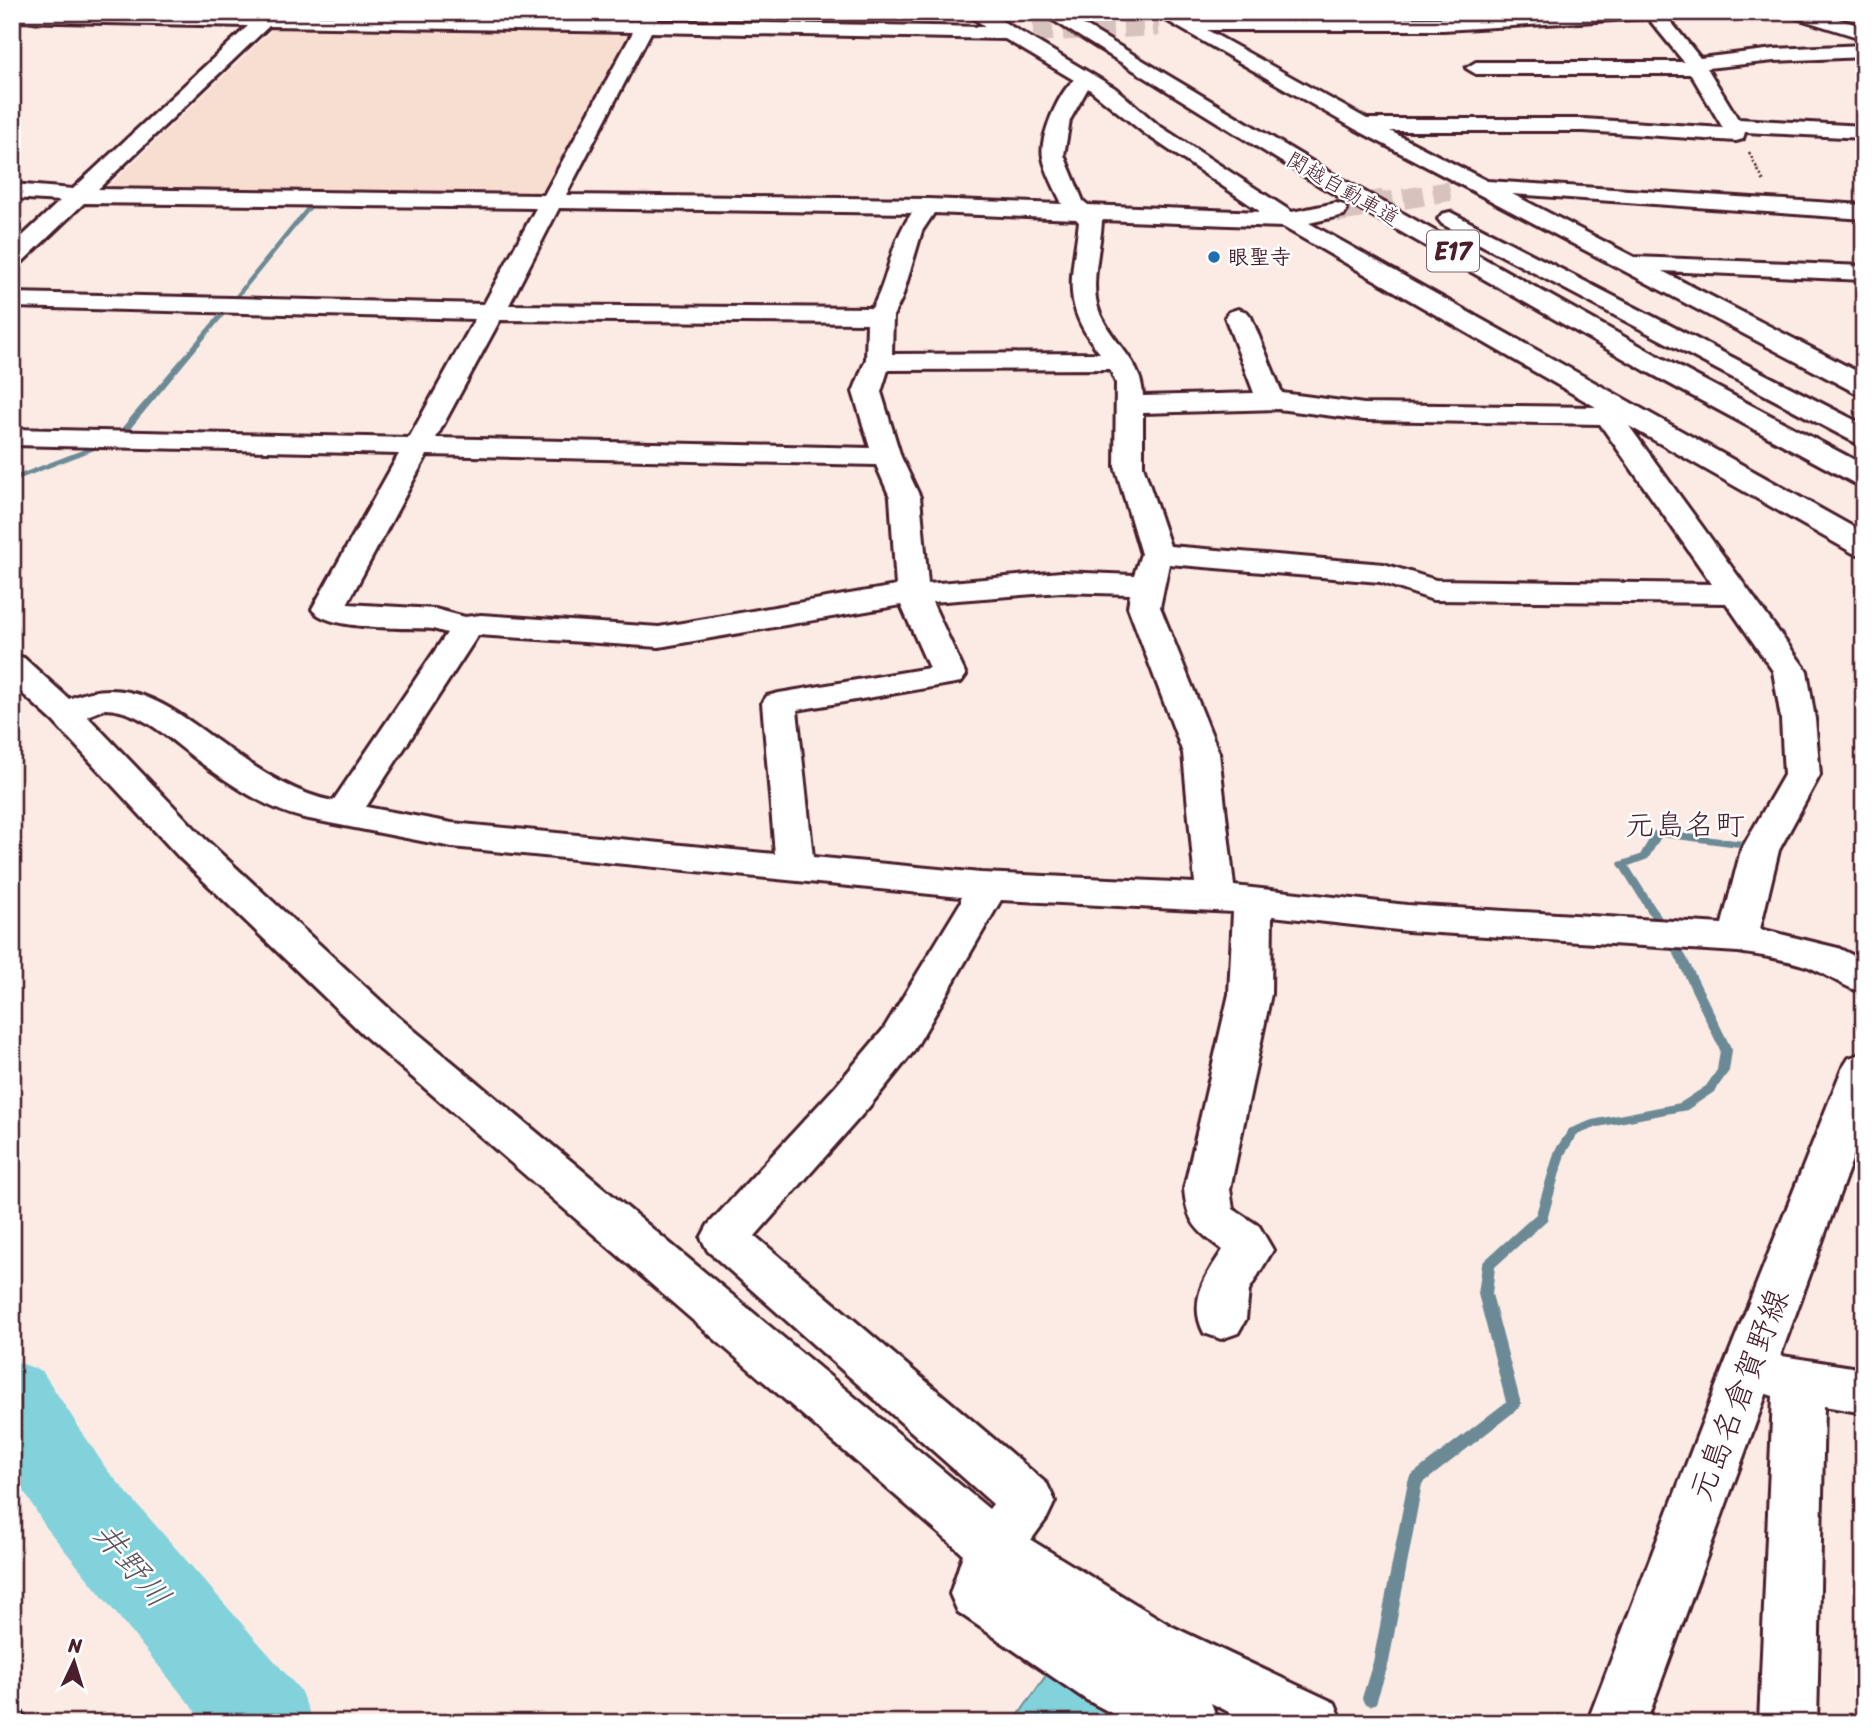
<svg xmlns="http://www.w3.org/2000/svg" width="1876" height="1735" viewBox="0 0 1876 1735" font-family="Sriracha,'Klee One',sans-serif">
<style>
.built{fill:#f8ddd1}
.water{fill:#82d2dc;stroke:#6c8a95;stroke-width:2}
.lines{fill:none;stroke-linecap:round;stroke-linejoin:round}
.stream{fill:#6c8a95;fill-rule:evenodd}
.river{fill:#82d2dc;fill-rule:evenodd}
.minor-tunnel-far1{stroke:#d8c2bf;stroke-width:20;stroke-dasharray:20 10;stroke-linecap:butt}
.minor-tunnel{stroke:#d8c2bf;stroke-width:25;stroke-dasharray:25 13;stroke-linecap:butt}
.minor-casing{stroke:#4a1f2b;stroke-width:6}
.major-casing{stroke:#4a1f2b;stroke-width:6}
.highway-casing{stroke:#4a1f2b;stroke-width:6}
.path-far1{stroke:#4a1f2b;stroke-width:2.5;stroke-dasharray:2.5 2.5;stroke-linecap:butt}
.path{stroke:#4a1f2b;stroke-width:6;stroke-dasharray:7 7;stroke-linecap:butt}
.minor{fill:#fff;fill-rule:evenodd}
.major{fill:#fff;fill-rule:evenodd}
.highway{fill:#fff;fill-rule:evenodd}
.poi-dot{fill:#1f6fb2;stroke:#fff;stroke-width:2.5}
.labels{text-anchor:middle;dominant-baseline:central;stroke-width:5;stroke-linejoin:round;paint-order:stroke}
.far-street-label{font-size:21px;fill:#4a1f2b;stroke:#fff}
.far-poi-label{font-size:21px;font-weight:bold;fill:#4a1f2b;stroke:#fff;text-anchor:start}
.shield{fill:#fff;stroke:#80626b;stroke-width:2}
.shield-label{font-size:24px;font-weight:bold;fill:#4a1f2b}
.quarter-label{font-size:30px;fill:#4a1f2b;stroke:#fff}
.near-street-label{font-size:32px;fill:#4a1f2b;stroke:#fff}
.near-water-label{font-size:33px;font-style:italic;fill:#5b5560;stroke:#fff}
</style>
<rect width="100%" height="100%" fill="#fbebe4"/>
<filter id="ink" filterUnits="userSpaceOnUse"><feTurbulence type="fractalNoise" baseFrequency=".0143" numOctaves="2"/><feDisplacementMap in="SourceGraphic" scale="14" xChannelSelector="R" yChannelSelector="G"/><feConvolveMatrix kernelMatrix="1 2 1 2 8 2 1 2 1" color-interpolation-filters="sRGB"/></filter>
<g filter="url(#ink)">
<path class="built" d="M 291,12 L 646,12 L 640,23 L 295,17 L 289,15 Z
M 286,24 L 631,30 L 635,33 L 543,196 L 106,189 L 275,27 Z"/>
<path class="water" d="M 1074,1635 L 1237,1723 L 1013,1723 Z"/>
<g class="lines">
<path class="stream" d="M 309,204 L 314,205 L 236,301 L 232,301 L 232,299 Z
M 222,311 L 227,312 L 125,435 L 119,435 L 119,431 Z
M 98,444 L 104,444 L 105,446 L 12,482 L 12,477 Z
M 1658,830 L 1743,841 L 1747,835 L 1755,835 L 1756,837 L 1750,847 L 1746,848 L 1661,837 L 1648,859 L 1629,866 L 1686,956 L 1732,1050 L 1729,1071 L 1714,1092 L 1687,1110 L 1598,1127 L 1577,1135 L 1565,1154 L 1547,1220 L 1495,1267 L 1492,1294 L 1521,1404 L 1519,1408 L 1422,1484 L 1389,1662 L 1376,1703 L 1370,1706 L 1364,1703 L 1362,1698 L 1373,1662 L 1408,1481 L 1410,1476 L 1506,1402 L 1478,1294 L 1482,1265 L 1484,1261 L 1536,1214 L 1555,1150 L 1569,1129 L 1592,1120 L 1680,1103 L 1706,1086 L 1717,1070 L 1720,1050 L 1675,956 L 1618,864 L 1619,862 L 1640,855 L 1654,831 Z"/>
<path class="river" d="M 12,1360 L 42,1371 L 107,1470 L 300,1690 L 314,1723 L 205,1723 L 45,1526 L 12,1471 Z"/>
<path class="minor-tunnel-far1" d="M 1033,32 L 1159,26
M 1374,204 L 1450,191"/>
<path class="minor-tunnel" d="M 1336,210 L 1384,202"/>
<g class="minor-casing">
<path id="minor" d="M 12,12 L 260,15 L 262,12 L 282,12 L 280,15 L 639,21 L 644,12 L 662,12 L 657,21 L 986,27 L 965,12 L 987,12 L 1115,88 L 1158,125 L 1292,212 L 1336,203 L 1344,205 L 1347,210 L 1344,215 L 1309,223 L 1864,533 L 1864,555 L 1853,553 L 1629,426 L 1807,671 L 1815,719 L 1820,775 L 1779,850 L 1760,929 L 1838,948 L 1864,961 L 1864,993 C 1844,987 1828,975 1809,967 C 1786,959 1762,956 1738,952 L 1407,931 L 1272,916 L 1271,994 L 1230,1189 L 1233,1209 L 1259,1226 L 1273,1250 L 1249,1290 L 1246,1319 L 1238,1333 L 1221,1339 L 1204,1333 C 1188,1302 1205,1276 1223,1250 C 1197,1231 1187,1223 1184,1189 L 1229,994 L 1233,912 L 1001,900 L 913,1052 L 868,1108 L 755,1236 L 1047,1484 L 1055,1501 L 1047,1518 L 1031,1540 L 1171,1626 L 1335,1703 L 1343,1723 L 1251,1723 L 1211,1703 L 1219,1723 L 1130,1723 L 1085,1699 L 958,1612 L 950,1594 L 963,1554 L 367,1038 L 179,857 L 53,721 L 12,684 L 12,655 L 24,658 L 69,699 C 135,670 182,717 233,752 C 263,773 297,794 333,801 L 447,633 L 433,629 C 407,627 327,631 312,609 L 399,454 L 12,445 L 12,429 L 409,438 L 475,319 L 12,307 L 12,293 L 484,304 L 536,208 L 84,203 L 20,264 L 12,266 L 12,246 L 60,201 L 12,198 L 12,184 L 73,189 L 248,26 L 12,21 ZM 269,26 L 633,32 L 544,195 L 98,189 ZM 651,32 L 1005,39 L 1074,80 C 1059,92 1039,138 1043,157 C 1046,173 1056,190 1062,204 L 928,199 L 566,195 ZM 1088,88 L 1144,133 L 1261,212 L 1088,205 L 1083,201 L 1064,155 L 1070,120 ZM 559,208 L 912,213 C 889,243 890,277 872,308 L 509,305 ZM 934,213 L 1076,219 L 1079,222 C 1072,279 1060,304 1100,353 L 892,354 L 893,316 L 902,298 L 922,231 ZM 1102,220 L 1283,227 L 1596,407 L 1364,404 L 1282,393 L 1251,317 L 1247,312 L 1238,309 L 1229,312 L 1225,317 L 1254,393 L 1143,396 C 1142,360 1111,343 1099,311 C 1089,284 1101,248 1102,220 ZM 500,320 L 867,323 L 866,359 L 853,392 L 870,448 L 436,438 ZM 1110,369 L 1116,383 L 1115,466 L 1141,554 L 1134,575 L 1061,572 L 928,584 L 920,497 L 901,457 L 881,392 L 888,370 ZM 1278,409 L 1364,420 L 1600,424 L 1712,584 L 1436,580 L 1384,564 L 1170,546 L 1143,466 L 1143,413 ZM 427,455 L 876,465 L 890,497 L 896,586 L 659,627 L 481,615 L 465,617 L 435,609 L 347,604 ZM 1169,564 L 1380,582 L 1433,600 L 1726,603 L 1773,671 L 1781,719 L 1784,775 L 1741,850 L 1722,924 L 1407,905 L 1234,886 L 1219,753 L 1160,607 ZM 1061,592 L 1130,594 L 1128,607 L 1183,753 L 1195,883 L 981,873 L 813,857 L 797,710 L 961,682 L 966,675 L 932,602 ZM 901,605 L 929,668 L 779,693 L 767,696 L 762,703 L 775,854 L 452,823 L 366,807 L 478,635 L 659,647 ZM 105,709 C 143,709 178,747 208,768 C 237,788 269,810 304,818 L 452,847 L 961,897 L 961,902 L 883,1030 L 836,1086 L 708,1225 L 701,1238 L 708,1251 L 993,1504 L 989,1509 L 397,1016 L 205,839 L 87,716 Z
M 1152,12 L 1175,12 L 1188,19 L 1443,18 L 1552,12 L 1663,12 L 1700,58 L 1774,49 L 1864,45 L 1864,57 L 1774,61 L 1707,68 L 1738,119 L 1864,126 L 1864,138 L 1745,132 L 1743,139 L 1736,141 L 1584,131 L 1390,131 L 1487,181 L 1864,205 L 1864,219 L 1512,194 L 1634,257 L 1864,266 L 1864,280 L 1662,271 L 1864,375 L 1864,394 L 1854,392 L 1355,129 ZM 1648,18 L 1684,62 L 1476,62 L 1466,68 L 1476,74 L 1691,74 L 1723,128 L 1584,119 L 1367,119 L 1207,30 L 1443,30 Z
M 1776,1355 L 1864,1369 L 1864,1413 L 1824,1406 L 1817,1723 L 1759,1723 L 1773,1396 L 1758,1391 L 1751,1376 L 1758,1361 Z"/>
</g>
<g class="major-casing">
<path id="major" d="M 1787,12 L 1816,12 L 1864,27 L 1864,39 L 1790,16 Z
M 1864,1053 L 1864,1127 L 1646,1723 L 1587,1723 L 1722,1371 L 1842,1069 L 1849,1058 Z"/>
</g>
<g class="highway-casing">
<path id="highway" d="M 1040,12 L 1062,12 L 1338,177 L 1662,358 L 1864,465 L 1864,486 L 1854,483 L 1644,370 L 1322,187 Z
M 1450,212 L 1864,425 L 1864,444 L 1854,442 L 1442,224 L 1438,219 L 1442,214 Z"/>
</g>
<path class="path-far1" d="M 1749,152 L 1764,182"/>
<path class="path" d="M 12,1700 L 30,1723"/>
<use href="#minor" class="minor"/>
<use href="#major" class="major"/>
<use href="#highway" class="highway"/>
</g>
</g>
<circle class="poi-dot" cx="1214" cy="257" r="7"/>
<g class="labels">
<g class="far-street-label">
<text transform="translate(1343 189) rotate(30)">関越自動車道</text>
</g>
<g class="far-poi-label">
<text x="1228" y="257">眼聖寺</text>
</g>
<rect class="shield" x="1427" y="230.5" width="52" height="41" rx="5"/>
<g class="shield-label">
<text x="1453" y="251">E17</text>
</g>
<g class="quarter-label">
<text x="1685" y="825">元島名町</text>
</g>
<g class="near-street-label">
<text transform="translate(1739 1395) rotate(-69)">元島名倉賀野線</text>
</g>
<g class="near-water-label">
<text transform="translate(132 1565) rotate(50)">井野川</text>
</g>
</g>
<rect width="1876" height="1735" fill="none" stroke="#fff" stroke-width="42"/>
<rect x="21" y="21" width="1834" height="1693" fill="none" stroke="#4a1f2b" stroke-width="2.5" filter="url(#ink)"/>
<g transform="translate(74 1662) rotate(4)" stroke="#ffffff" stroke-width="5" paint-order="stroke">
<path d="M0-5L12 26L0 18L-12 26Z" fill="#4a1f2b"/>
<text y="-10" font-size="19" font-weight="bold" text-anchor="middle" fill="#4a1f2b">N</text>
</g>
</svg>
